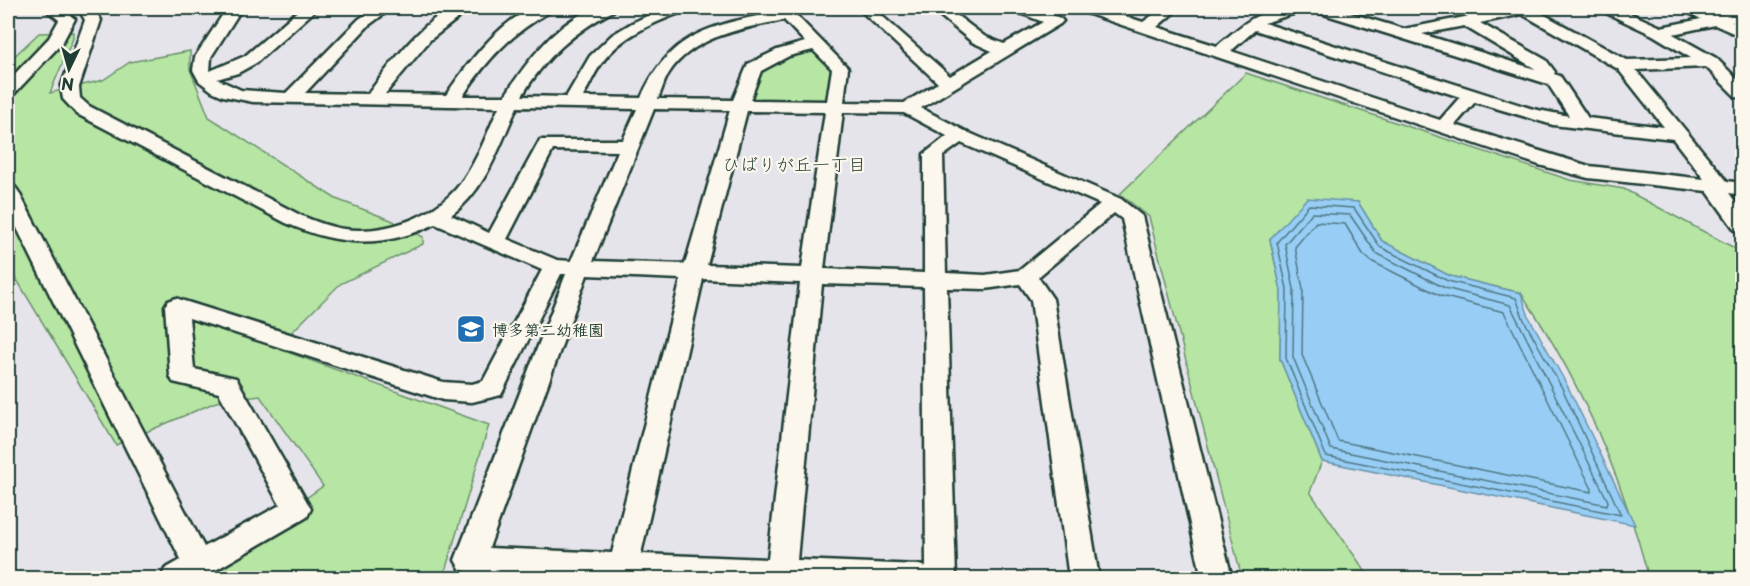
<svg xmlns="http://www.w3.org/2000/svg" width="1750" height="586" viewBox="0 0 1750 586" font-family="'Playpen Sans','Klee One',sans-serif">
<style>
.green{fill:#b6e5a4;stroke:#6a916c;stroke-width:1.5}
.water{fill:#98cef6;stroke:#6894a8;stroke-width:1.5}
.lines{fill:none;stroke-linecap:round;stroke-linejoin:round}
.shore{stroke:#4f7782;stroke-width:1.5}
.minor-casing{stroke:#1f3d34;stroke-width:5}
.minor{fill:#fbf7ec;fill-rule:evenodd}
.labels{text-anchor:middle;dominant-baseline:central;stroke-width:4.5;stroke-linejoin:round;paint-order:stroke}
.poi-label{font-size:16px;font-weight:bold;fill:#1f3d34;stroke:#fbf7ec;text-anchor:start}
.neighbourhood-label{font-size:18px;fill:#1f3d34;stroke:#fbf7ec}
</style>
<rect width="100%" height="100%" fill="#e6e4eb"/>
<filter id="ink" filterUnits="userSpaceOnUse"><feTurbulence type="fractalNoise" baseFrequency=".0167" numOctaves="2"/><feDisplacementMap in="SourceGraphic" scale="12" xChannelSelector="R" yChannelSelector="G"/><feConvolveMatrix kernelMatrix="1 2 1 2 8 2 1 2 1" color-interpolation-filters="sRGB"/></filter>
<g filter="url(#ink)">
<path class="green" d="M 73,32 L 73,38 L 50,93 L 103,80 L 130,62 L 190,51 L 190,69 L 209,117 L 336,199 L 391,220 L 423,237 L 423,244 L 340,284 L 276,348 L 489,425 L 443,578 L 207,578 L 205,570 L 323,486 L 260,396 L 216,402 L 116,445 L 8,265 L 8,62 L 39,33 Z
M 809,49 L 816,50 L 831,66 L 827,105 L 748,103 L 757,75 L 767,65 Z
M 1246,73 L 1570,180 L 1624,189 L 1742,252 L 1742,578 L 1649,578 C 1622,478 1580,379 1521,293 L 1450,276 L 1382,241 L 1358,202 L 1270,240 L 1281,290 L 1280,359 L 1322,461 L 1310,492 L 1370,578 L 1242,578 L 1149,217 L 1120,194 Z"/>
<path class="water" d="M 1307,198 L 1358,202 L 1382,241 L 1450,276 L 1521,293 L 1529,317 L 1567,385 L 1635,525 L 1322,461 L 1280,359 L 1281,290 L 1270,239 Z"/>
<g class="lines">
<path class="shore" d="M 1309,205 L 1354,208 L 1380,247 L 1448,281 L 1516,298 L 1524,320 L 1562,388 L 1621,515 L 1326,456 L 1286,358 L 1287,289 L 1277,242 Z
M 1312,213 L 1350,215 L 1376,253 L 1445,288 L 1510,305 L 1608,501 L 1607,505 L 1331,449 L 1293,357 L 1294,289 L 1285,244 Z
M 1316,222 L 1345,224 L 1363,254 L 1371,261 L 1441,296 L 1504,312 L 1592,489 L 1591,492 L 1338,441 L 1302,355 L 1303,289 L 1295,247 Z"/>
<g class="minor-casing">
<path id="minor" d="M 44,8 L 60,8 L 75,19 L 62,43 L 14,94 L 8,95 L 8,81 L 49,38 L 59,20 Z
M 73,8 L 93,8 L 101,20 L 79,87 L 80,98 L 89,106 L 300,215 C 314,221 329,227 344,229 C 385,234 434,218 460,184 C 477,162 487,133 499,107 L 253,102 L 223,96 L 212,91 L 199,81 L 193,70 L 195,57 L 227,8 L 242,8 L 211,57 L 210,71 L 245,56 L 301,8 L 318,8 L 256,63 L 238,73 L 217,79 L 241,90 L 286,93 L 359,19 L 376,8 L 392,8 L 369,25 L 305,93 L 368,94 C 387,69 423,19 453,8 C 458,6 466,8 471,8 L 430,40 L 385,94 L 446,95 C 466,66 500,19 535,8 C 540,6 548,8 553,8 L 551,11 C 513,32 487,59 463,96 L 505,96 C 525,63 558,20 596,8 C 602,6 609,8 615,8 L 613,11 C 574,32 545,57 522,96 L 566,97 L 590,56 L 612,35 L 632,23 L 664,8 L 687,8 L 685,11 C 655,22 620,36 601,64 C 594,74 589,86 583,97 L 641,98 C 670,32 711,26 776,12 L 774,8 L 789,8 L 848,68 L 844,102 L 904,103 L 938,83 L 858,8 L 873,8 L 950,76 L 992,51 L 972,42 L 931,8 L 947,8 L 984,36 L 1004,44 L 1043,22 L 1015,11 L 1013,8 L 1033,8 L 1060,18 L 1063,21 L 1060,24 L 921,108 L 967,132 L 1121,199 L 1142,216 L 1232,578 L 1202,578 L 1122,219 L 1114,213 L 1038,277 L 1053,299 L 1099,578 L 1069,578 L 1031,300 L 1020,284 L 985,289 L 947,288 L 956,578 L 607,578 L 470,573 L 460,569 L 455,560 L 566,274 L 561,274 L 501,395 L 472,402 L 443,400 L 189,318 L 194,369 L 236,378 L 311,509 L 307,517 L 202,578 L 161,578 L 165,569 L 181,560 L 8,210 L 8,185 L 15,187 L 18,191 L 204,547 L 280,505 L 219,393 L 173,382 L 170,376 L 165,306 L 168,301 L 176,298 L 184,301 L 443,382 L 472,384 L 483,381 L 542,270 L 435,224 C 383,249 338,246 286,223 L 77,114 L 63,99 L 61,87 L 85,20 L 81,13 ZM 784,20 L 805,42 L 777,50 L 748,64 L 733,100 L 658,99 C 662,90 664,81 669,73 C 693,36 744,28 784,20 ZM 813,50 L 832,69 L 827,101 L 750,100 L 761,71 L 789,56 ZM 517,107 L 637,109 L 623,140 L 540,140 L 489,233 L 451,215 C 486,190 500,145 517,107 ZM 654,109 L 730,110 L 685,264 L 593,261 ZM 747,111 L 825,112 L 802,268 L 707,265 ZM 843,112 L 904,113 L 947,136 L 924,154 L 924,273 L 824,269 ZM 961,143 L 1100,204 L 1020,270 L 985,275 L 946,273 L 943,156 ZM 553,150 L 618,151 L 571,261 L 557,260 L 507,239 ZM 587,275 L 681,279 L 612,553 L 489,548 ZM 703,279 L 800,283 L 768,559 L 641,554 ZM 822,284 L 924,287 L 926,567 L 919,565 L 797,560 Z
M 1077,8 L 1099,8 L 1143,22 L 1163,8 L 1179,8 L 1157,27 L 1217,46 C 1250,19 1258,8 1304,8 L 1302,11 L 1264,23 L 1533,109 L 1569,116 L 1548,84 L 1314,11 L 1311,8 L 1333,8 L 1404,29 L 1510,8 L 1532,8 L 1627,60 L 1691,58 L 1653,35 L 1602,11 L 1600,8 L 1618,8 L 1661,27 L 1701,19 L 1685,11 L 1683,8 L 1701,8 L 1718,15 L 1742,11 L 1742,19 L 1732,22 L 1742,26 L 1742,37 L 1715,25 L 1673,34 L 1716,58 L 1742,84 L 1742,98 L 1736,97 L 1706,67 L 1636,70 L 1727,181 L 1742,183 L 1742,195 L 1729,193 L 1742,211 L 1742,231 L 1735,230 L 1707,191 L 1588,178 L 1539,165 L 1080,11 ZM 1522,14 L 1618,69 L 1664,127 L 1588,118 L 1560,76 L 1554,74 L 1555,72 L 1546,60 L 1480,23 ZM 1464,26 L 1534,68 L 1535,69 L 1422,34 ZM 1255,30 L 1460,97 L 1440,120 L 1231,51 ZM 1475,102 L 1553,125 L 1673,139 L 1704,179 L 1589,166 L 1455,125 Z"/>
</g>
<use href="#minor" class="minor"/>
</g>
</g>
<defs>
<g id="school-square" transform="scale(1.5)"><rect x="-9" y="-9" width="18" height="18" rx="4" fill="#1f6fb2" stroke="#fbf7ec"/><path d="M0-5L7-2L0 1L-7-2ZM-4 1L0 2.5L4 1V4Q0 6-4 4Z" fill="#fff"/></g>
</defs>
<g fill-rule="evenodd">
<use href="#school-square" x="471" y="329"/>
</g>
<g class="labels">
<g class="poi-label">
<text x="492" y="329">博多第二幼稚園</text>
</g>
<g class="neighbourhood-label">
<text x="794" y="163">ひばりが丘一丁目</text>
</g>
</g>
<rect width="1750" height="586" fill="none" stroke="#fbf7ec" stroke-width="30"/>
<rect x="15" y="15" width="1720" height="556" fill="none" stroke="#1f3d34" stroke-width="2" filter="url(#ink)"/>
<g transform="translate(69 69) rotate(185)" stroke="#fbf7ec" stroke-width="4.5" paint-order="stroke">
<path d="M0-4.5L10 22L0 15L-10 22Z" fill="#1f3d34"/>
<text y="-9" font-size="16" font-weight="bold" text-anchor="middle" fill="#1f3d34">N</text>
</g>
</svg>
